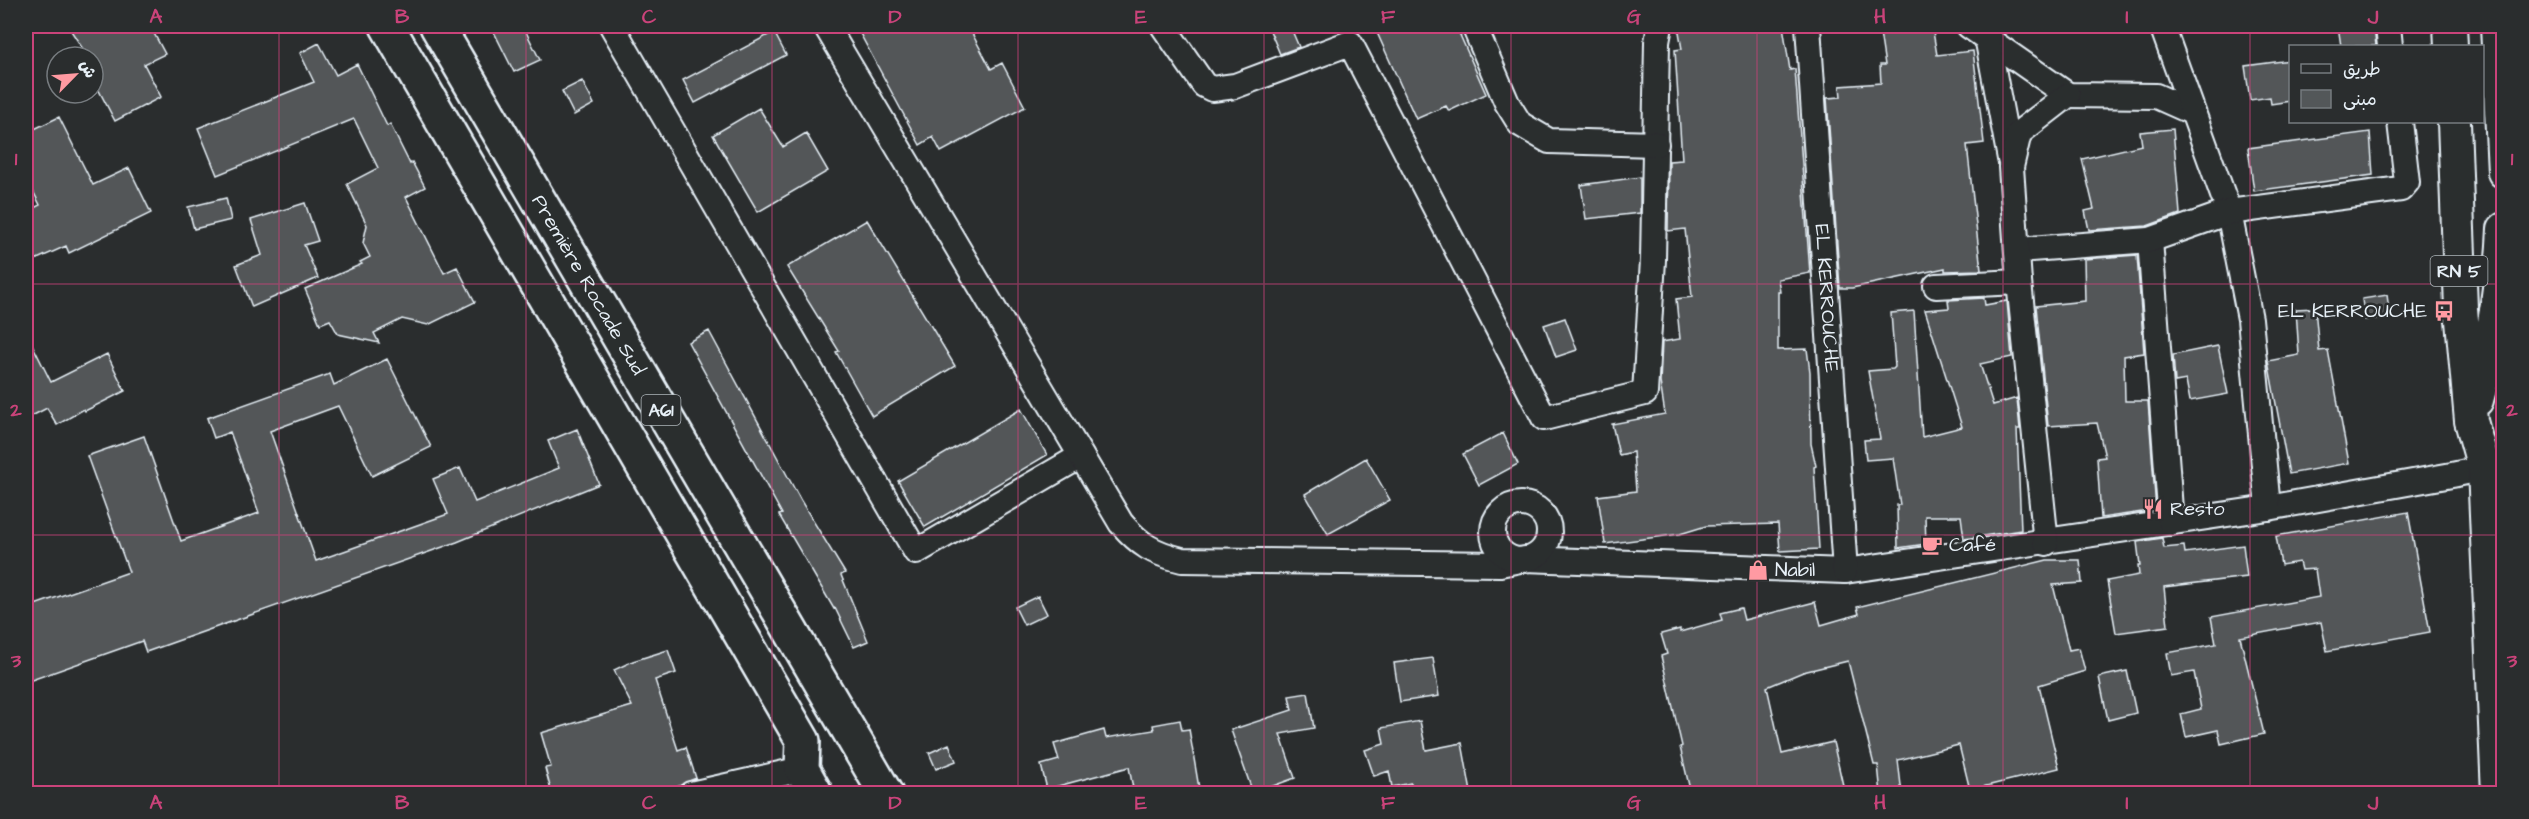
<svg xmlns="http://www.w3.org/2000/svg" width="2529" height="819" viewBox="0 0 2529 819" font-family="'Architects Daughter','Playpen Sans Arabic',sans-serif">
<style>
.building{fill:#535759;stroke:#e8f1f8;stroke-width:1.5}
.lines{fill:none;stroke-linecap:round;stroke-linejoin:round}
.minor-casing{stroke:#e8f1f8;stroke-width:28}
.major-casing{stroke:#e8f1f8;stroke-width:36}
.highway-casing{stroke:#e8f1f8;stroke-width:38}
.minor{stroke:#2a2d2e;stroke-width:24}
.major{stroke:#2a2d2e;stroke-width:32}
.highway{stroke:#2a2d2e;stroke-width:33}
.grid{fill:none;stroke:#ca437a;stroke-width:1.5;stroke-opacity:0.55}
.labels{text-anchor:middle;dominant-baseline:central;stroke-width:5;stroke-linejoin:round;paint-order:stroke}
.shield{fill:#2a2d2e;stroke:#afb6bb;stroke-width:1.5}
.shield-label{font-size:18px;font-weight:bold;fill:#e8f1f8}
.street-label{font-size:20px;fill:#e8f1f8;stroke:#2a2d2e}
.poi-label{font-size:20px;fill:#e8f1f8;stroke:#2a2d2e;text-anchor:start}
.neatline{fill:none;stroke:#ca437a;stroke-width:2}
.grid-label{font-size:20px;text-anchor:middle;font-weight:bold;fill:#ca437a}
</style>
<rect width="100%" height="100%" fill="#2a2d2e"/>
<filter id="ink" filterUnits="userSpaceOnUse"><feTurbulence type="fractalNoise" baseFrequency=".0167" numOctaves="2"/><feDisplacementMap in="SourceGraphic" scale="12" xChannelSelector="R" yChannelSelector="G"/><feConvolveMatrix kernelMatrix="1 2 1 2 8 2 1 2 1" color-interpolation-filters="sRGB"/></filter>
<g filter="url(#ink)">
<path class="building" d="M 68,26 L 150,26 L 165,54 L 144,64 L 161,97 L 115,121 L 93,79 L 93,57 L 88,57 Z
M 491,26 L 523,26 L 540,60 L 514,72 Z
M 856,26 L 968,26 L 991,69 L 1002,63 L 1025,107 L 941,152 L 933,137 L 920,145 Z
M 1268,26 L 1290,26 L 1299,47 L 1280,54 Z
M 1374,26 L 1456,26 L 1486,94 L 1449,111 L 1446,106 L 1416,119 Z
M 1678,26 L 1783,26 L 1790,70 L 1795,69 L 1810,273 L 1778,279 L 1780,292 L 1778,292 L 1778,350 L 1807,349 L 1810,372 L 1811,444 L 1816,466 L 1814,467 L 1819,549 L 1780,551 L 1778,524 L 1706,526 L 1680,534 L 1605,544 L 1598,496 L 1636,491 L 1633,452 L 1619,455 L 1612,424 L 1665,414 L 1660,382 L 1662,342 L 1680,339 L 1676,299 L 1692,297 L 1685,229 L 1668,231 L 1669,161 L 1682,160 L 1675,50 L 1682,49 Z
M 1879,26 L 1932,26 L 1937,55 L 1973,51 L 1984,143 L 1967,145 L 1981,270 L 1945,271 L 1945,268 L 1852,288 L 1840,288 L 1827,98 L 1841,97 L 1840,86 L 1881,83 L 1880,65 L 1885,65 Z
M 2338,26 L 2374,26 L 2376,46 L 2341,46 Z
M 774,32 L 786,55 L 695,103 L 683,80 Z
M 319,43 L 336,75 L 357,64 L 387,126 L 390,124 L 410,164 L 412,162 L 425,187 L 406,197 L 444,273 L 457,267 L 475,302 L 428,325 L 402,319 L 374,333 L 379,343 L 338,334 L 330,320 L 320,324 L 305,289 L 362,264 L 360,262 L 370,257 L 363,243 L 367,225 L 347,184 L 378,168 L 354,119 L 217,175 L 198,128 L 314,82 L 300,53 Z
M 2290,60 L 2290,101 L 2271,104 L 2270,97 L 2250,100 L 2245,66 Z
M 582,81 L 594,104 L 574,115 L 562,91 Z
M 759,108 L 783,147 L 806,133 L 828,171 L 758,212 L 713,135 Z
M 59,117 L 93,185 L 129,168 L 151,213 L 69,253 L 66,246 L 26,264 L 26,212 L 40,205 L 26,177 L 26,133 Z
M 2173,129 L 2180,214 L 2147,226 L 2089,230 L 2085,211 L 2094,209 L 2082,159 L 2142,145 L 2140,132 Z
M 2370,132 L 2373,175 L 2254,191 L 2248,148 Z
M 1640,177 L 1640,213 L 1586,219 L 1581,185 Z
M 226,198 L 231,220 L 194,229 L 188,207 Z
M 305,203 L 318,241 L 304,245 L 318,278 L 252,307 L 236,265 L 262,255 L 251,220 Z
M 867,220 L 955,366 L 872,416 L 836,352 L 839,351 L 787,267 Z
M 2137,255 L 2144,353 L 2124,356 L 2125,401 L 2148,401 L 2156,510 L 2101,518 L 2097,458 L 2105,457 L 2097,423 L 2048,426 L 2036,306 L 2085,301 L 2084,259 Z
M 2387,295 L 2390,317 L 2365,320 L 2362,299 Z
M 1984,298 L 1985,305 L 2007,301 L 2012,357 L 1980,364 L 1993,405 L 2017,398 L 2020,429 L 2017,429 L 2021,530 L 1964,539 L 1961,516 L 1925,516 L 1926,544 L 1898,548 L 1897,505 L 1900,505 L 1893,458 L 1866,460 L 1864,440 L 1880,439 L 1868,371 L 1893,369 L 1895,367 L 1891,313 L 1914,311 L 1922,437 L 1962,427 L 1925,310 L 1949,308 L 1948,300 Z
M 2315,308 L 2319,351 L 2328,350 L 2349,463 L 2289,474 L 2268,361 L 2299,355 L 2296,309 Z
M 1565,318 L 1577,350 L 1556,357 L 1544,325 Z
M 709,331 L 801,501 L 845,573 L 841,575 L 868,641 L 854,647 L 835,608 L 834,609 L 779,515 L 782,514 L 688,342 Z
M 26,332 L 51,382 L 107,354 L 125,391 L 85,411 L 84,409 L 57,425 L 47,408 L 26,419 Z
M 2218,346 L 2228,394 L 2190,401 L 2186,380 L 2175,382 L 2173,355 Z
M 387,359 L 431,447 L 372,476 L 338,406 L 270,431 L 316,561 L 448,514 L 433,479 L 460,468 L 475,502 L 559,468 L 548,441 L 577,429 L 599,484 L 457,542 L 146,652 L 142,641 L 26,682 L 26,608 L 129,572 L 87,456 L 144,436 L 181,541 L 259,513 L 230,432 L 214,438 L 207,418 L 330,374 L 334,385 Z
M 1021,409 L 1047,455 L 925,527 L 898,481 Z
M 1503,433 L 1518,464 L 1479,485 L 1463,454 Z
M 1366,458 L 1390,500 L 1328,534 L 1305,494 Z
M 2408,512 L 2430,632 L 2327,651 L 2321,622 L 2240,637 L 2264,734 L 2221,744 L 2218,730 L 2186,737 L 2181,714 L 2201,709 L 2194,672 L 2171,676 L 2167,653 L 2216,644 L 2211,617 L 2319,597 L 2315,569 L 2301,570 L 2299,562 L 2281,565 L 2276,536 Z
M 2162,538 L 2164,548 L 2184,546 L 2185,553 L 2243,545 L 2247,577 L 2164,587 L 2168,626 L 2116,633 L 2107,581 L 2139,575 L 2138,566 L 2140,566 L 2137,542 Z
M 2047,560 L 2080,560 L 2082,583 L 2053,585 L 2069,650 L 2079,648 L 2085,671 L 2039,685 L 2059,768 L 1970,790 L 1959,745 L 1898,760 L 1902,794 L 1881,794 L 1878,765 L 1874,765 L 1848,661 L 1803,672 L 1767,687 L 1782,754 L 1833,742 L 1845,794 L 1691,794 L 1680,747 L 1682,746 L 1661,656 L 1667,654 L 1661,634 L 1680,629 L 1680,632 L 1722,620 L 1720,613 L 1741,608 L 1744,620 L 1815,602 L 1821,625 L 1859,614 L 1857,607 Z
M 1038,596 L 1047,614 L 1024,625 L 1015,607 Z
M 668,650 L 676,673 L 655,680 L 678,750 L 686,747 L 696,778 L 662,794 L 552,794 L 545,768 L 551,767 L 541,733 L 632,706 L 614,670 L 633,661 Z
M 1433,658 L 1439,696 L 1400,702 L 1394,663 Z
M 2127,671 L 2136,713 L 2108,720 L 2099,677 Z
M 1308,693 L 1314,728 L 1280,734 L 1295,778 L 1253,793 L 1231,730 L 1292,710 L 1289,696 Z
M 1180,720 L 1182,730 L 1189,729 L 1200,794 L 1134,794 L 1129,767 L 1047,789 L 1041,765 L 1059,760 L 1054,744 L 1104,730 L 1106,738 L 1154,730 L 1153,725 Z
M 1420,721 L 1426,750 L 1462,743 L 1471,792 L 1413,794 L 1411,783 L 1392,787 L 1389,771 L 1374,776 L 1365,750 L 1384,744 L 1381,728 Z
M 949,744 L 956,761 L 936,769 L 929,753 Z"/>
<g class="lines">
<g class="minor-casing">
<g id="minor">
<path d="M 612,26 L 916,552 L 1081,456"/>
<path d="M 826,26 L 1121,523 C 1140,545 1153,553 1182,560 L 1500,564 L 1525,559 L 1845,571 L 2268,508 L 2452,475 L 2504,464"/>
<path d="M 1163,26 L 1204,85 L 1212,89 L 1235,86 L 1350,43 L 1544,418 L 1645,393 L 1653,260 L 1657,42 L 1660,26"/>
<path d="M 1474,26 L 1507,103 L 1520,124 L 1549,141 L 1656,144"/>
<path id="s1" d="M 1808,26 L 1845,571"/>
<path d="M 1969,26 L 2068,95 L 2156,96 L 2192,112"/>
<path d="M 2162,26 L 2229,212 L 2250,319 L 2268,508"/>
<path d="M 2388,26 L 2390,46"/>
<path d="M 1987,37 L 2010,159"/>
<path d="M 2150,240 L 2171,523"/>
<path d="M 2017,250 L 2150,240 L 2229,212 L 2401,189 L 2407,182 L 2400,122"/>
<path d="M 1936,286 L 2019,282"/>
<circle cx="1521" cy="532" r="28"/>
<path d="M 2046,543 L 2019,282 L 2011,167 L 2019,133 L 2068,95"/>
<path d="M 691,794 L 802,769"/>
</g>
</g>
<g class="major-casing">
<path id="major" d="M 2450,26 L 2451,46
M 2497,26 L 2504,172
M 2454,122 L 2461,309 L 2471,421 L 2484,468 L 2498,794
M 2477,400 C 2493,343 2501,288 2504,229"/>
</g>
<g class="highway-casing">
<g id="highway">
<path d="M 387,26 L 803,741 L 802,769 L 816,794"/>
<path id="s2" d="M 437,26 L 886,794"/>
</g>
</g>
<use href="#minor" class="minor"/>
<use href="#major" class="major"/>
<use href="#highway" class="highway"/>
</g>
</g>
<path class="grid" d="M 279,26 L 279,794M 526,26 L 526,794M 772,26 L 772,794M 1018,26 L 1018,794M 1264,26 L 1264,794M 1511,26 L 1511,794M 1757,26 L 1757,794M 2003,26 L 2003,794M 2250,26 L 2250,794M 26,284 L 2504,284M 26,535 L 2504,535"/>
<defs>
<g id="bus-bare" transform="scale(1.62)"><path d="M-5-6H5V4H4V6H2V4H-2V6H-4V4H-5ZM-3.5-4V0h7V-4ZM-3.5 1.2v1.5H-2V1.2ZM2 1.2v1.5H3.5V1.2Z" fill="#ff9aa2" stroke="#2a2d2e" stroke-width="2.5" paint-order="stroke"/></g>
<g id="restaurant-bare" transform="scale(1.62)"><path d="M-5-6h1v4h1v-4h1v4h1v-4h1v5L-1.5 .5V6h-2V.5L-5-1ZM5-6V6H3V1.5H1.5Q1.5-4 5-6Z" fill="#ff9aa2" stroke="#2a2d2e" stroke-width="2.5" paint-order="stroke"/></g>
<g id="cafe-bare" transform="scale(1.62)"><path d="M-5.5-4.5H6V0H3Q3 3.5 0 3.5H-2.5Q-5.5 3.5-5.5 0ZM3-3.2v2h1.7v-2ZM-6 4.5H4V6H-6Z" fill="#ff9aa2" stroke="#2a2d2e" stroke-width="2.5" paint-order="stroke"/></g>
<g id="shop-bare" transform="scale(1.62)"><path d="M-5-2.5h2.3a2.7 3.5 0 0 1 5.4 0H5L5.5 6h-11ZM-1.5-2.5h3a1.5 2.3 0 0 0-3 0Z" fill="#ff9aa2" stroke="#2a2d2e" stroke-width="2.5" paint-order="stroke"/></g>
</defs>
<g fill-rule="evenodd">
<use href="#bus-bare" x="2444" y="311"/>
<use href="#restaurant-bare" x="2153" y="509"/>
<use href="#cafe-bare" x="1932" y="545"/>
<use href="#shop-bare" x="1758" y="570"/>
</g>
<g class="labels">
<g class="shield">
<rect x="2430.5" y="256" width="57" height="30" rx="4.5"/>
<rect x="641.5" y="395" width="39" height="30" rx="4.5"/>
</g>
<g class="shield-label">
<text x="2459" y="271">RN 5</text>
<text x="661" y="410">A61</text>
</g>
<g class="street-label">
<text stroke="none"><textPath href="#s2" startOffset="300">Première Rocade Sud</textPath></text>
<text stroke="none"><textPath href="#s1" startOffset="273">EL KERROUCHE</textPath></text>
</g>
<g class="poi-label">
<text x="2427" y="311" text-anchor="end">EL KERROUCHE</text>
<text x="2170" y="509">Resto</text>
<text x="1949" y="545">Café</text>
<text x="1775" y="570">Nabil</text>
</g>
</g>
<rect width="2529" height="819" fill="none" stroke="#2a2d2e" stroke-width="66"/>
<rect x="2289" y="45" width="195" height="78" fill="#2a2d2e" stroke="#767b7f" stroke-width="1.5"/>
<rect x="2301" y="64" width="30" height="9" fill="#2a2d2e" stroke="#767b7f" stroke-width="1.5"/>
<text x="2343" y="75" font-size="18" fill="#e8f1f8">طريق</text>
<rect x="2301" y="90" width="30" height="18" fill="#535759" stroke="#767b7f" stroke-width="1.5"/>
<text x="2343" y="105" font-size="18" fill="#e8f1f8">مبنى</text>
<g transform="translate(75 75) rotate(65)"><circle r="28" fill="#2a2d2e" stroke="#767b7f" stroke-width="1.5"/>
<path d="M0-4.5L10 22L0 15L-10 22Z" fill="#ff9aa2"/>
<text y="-9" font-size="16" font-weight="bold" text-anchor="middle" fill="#e8f1f8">ش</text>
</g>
<rect x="33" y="33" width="2463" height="753" class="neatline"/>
<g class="grid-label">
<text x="156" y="23">A</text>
<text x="402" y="23">B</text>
<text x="649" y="23">C</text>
<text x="895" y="23">D</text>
<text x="1141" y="23">E</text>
<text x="1388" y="23">F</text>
<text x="1634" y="23">G</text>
<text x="1880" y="23">H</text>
<text x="2127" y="23">I</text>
<text x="2373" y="23">J</text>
<text x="16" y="165">1</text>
<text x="2512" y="165">1</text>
<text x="16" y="416">2</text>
<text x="2512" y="416">2</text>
<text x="16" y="667">3</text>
<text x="2512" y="667">3</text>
<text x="156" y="809">A</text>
<text x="402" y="809">B</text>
<text x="649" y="809">C</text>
<text x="895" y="809">D</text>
<text x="1141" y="809">E</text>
<text x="1388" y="809">F</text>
<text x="1634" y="809">G</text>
<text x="1880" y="809">H</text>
<text x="2127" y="809">I</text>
<text x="2373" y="809">J</text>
</g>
</svg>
